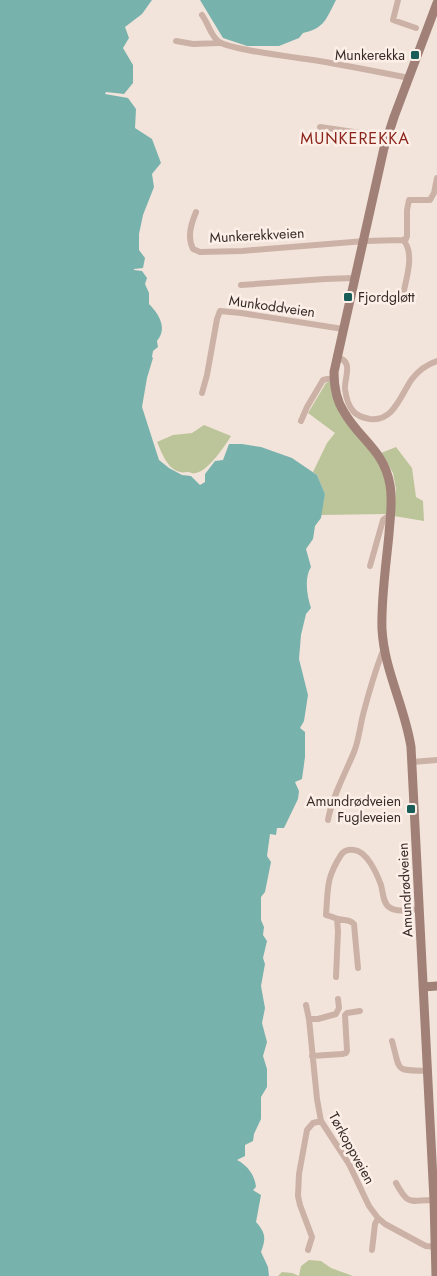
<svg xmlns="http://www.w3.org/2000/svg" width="437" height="1276" viewBox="0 0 437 1276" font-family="Jost,sans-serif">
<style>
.green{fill:#bcc49a}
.water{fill:#78b2ac}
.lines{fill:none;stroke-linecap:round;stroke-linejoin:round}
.street{stroke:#ccb2a6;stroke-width:6}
.secondary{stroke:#a08077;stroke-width:9}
.poi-dot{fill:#1a5c57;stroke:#fbefe8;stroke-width:2}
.labels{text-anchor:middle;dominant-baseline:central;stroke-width:5;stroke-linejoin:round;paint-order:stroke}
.poi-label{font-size:14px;fill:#382a27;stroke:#fbefe8;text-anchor:end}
.street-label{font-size:14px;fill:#382a27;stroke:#fbefe8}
.quarter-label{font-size:16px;letter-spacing:1px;fill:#8c251b;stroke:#fbefe8}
</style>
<rect width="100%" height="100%" fill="#f3e4db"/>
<path class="green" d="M 331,381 L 332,394 L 340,414 L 376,459 L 384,475 L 388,492 L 387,514 L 321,515 L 325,494 L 317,475 L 313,472 L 327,443 L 335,433 L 308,413 L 326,383 Z
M 204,425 L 231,436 C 225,446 208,471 196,473 C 192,474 193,473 188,472 C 186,472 183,473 180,472 C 167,469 162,453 157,442 L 173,435 L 192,433 Z
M 396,447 L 412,468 L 416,497 L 423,501 L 424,521 L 394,516 L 396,489 L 393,473 L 381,453 Z
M 309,1260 L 321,1261 L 331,1268 L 353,1276 L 278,1276 L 282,1272 L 292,1273 L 299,1276 L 301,1266 Z"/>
<path class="water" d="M 0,0 L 152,0 L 142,14 L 125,27 L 129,38 L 123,48 L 133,65 L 133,83 L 124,94 L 106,92 L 105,94 L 128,98 L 136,109 L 135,128 L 152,139 L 161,163 L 152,174 L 154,187 L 143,215 L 139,234 L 139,250 L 145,258 L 143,268 L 134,269 L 134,270 L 142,271 L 147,278 L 145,284 L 149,293 L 149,304 C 156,311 165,323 161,334 C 160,337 158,339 157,341 L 158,347 L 153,351 L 152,357 L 153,358 L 147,378 L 142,407 L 159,460 L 169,468 L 182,475 L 191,476 L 200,485 L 205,482 L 205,474 L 215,461 L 223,460 L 229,444 L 242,444 L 261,447 L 292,458 L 317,475 L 325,494 L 321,518 L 315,526 L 313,539 L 306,549 L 311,567 C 304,578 307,596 311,608 L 306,614 L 301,635 L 299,659 L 308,695 L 304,721 L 300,728 L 305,732 L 305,757 L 302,779 L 295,782 L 299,791 L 298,799 L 284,828 L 277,828 L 276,835 L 270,834 L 267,856 L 271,862 L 265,892 L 261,897 L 261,920 L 264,927 L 263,935 L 267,941 L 263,958 L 265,964 L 261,986 L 265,1008 L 262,1023 L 267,1042 L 263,1056 L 267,1069 L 267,1087 L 261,1097 L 261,1119 L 254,1134 L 253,1141 L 245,1145 L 245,1156 L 237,1160 C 247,1165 255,1175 256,1187 L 253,1190 L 261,1195 L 256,1222 C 266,1233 266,1239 261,1252 L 268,1267 L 269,1276 L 0,1276 Z
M 200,0 L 336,0 C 326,19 325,28 303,33 L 299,38 L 279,46 L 247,46 L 223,38 Z"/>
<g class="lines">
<path class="street" d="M 398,0 L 393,20 L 416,28
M 202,15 C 208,23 211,36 218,41 C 228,50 301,58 319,61 C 349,66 379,72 409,78
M 176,41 L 193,44 L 220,43
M 320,127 L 388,137
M 196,212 C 191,224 187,237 193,249 L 200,252 L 242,251 L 365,241 L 403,240 L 406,239 L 407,236 L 407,210 L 409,200 L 430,200 L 434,193 L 437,178
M 241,285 L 325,279 L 354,278
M 402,299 C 405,283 416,253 403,240
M 336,357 C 355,361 344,377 345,389 C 346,397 348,405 353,411 C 357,416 364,418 370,419 C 394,422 401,394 412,379 C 418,371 428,364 437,361
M 202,393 L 207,375 L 217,319 L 220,311 L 241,313 L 343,329
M 301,421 L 307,407 L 323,380 L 327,379 L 334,379
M 370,566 L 383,520 L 387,517 L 391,517
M 412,762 L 437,760
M 328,820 C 332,797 345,774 354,752 C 359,740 360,725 364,711 C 369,692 375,672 382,653 L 385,650
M 358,968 L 354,924 C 349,919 345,921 338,919 C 334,918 331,916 326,915 C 328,889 326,878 341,855 C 344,850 348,849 354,850 C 367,851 377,874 381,885 C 383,892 383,903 389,907 C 397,913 410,910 419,909
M 336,977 L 338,931 L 337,919
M 306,1005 L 309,1019 L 317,1099 L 321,1121 L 349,1164 L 369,1206 L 378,1218 L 385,1224 L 422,1244 L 426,1246 L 436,1247
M 309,1019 L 318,1019 L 336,1014 L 339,1008 L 338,999
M 392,1041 C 401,1072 393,1070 428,1071
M 312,1056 L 342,1054 L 346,1053 L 347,1051 L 345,1015 L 347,1013 L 360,1011
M 396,1183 C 409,1207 410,1200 434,1200
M 308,1250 L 312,1237 L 300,1205 L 298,1196 L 299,1174 L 307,1130 L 313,1123 L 321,1121
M 372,1250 L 375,1224 L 378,1218"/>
<path class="secondary" d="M 423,987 L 437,986
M 436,1276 L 434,1200 L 411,747 C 405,707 384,670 382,629 C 381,598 386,566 389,534 C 390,518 393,501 390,485 C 384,450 360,440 344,412 C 336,400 334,387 334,372 L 384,148 L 394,117 L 437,3"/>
</g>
<g class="poi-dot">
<rect x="410" y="50" width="10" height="10" rx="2.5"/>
<rect x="343" y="292" width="10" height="10" rx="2.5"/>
<rect x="406" y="804" width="10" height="10" rx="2.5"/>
</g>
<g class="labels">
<g class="poi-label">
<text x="405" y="55">Munkerekka</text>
<text x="358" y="297" text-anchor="start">Fjordgløtt</text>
<text x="401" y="801">Amundrødveien<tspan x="401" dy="16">Fugleveien</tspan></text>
</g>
<g class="street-label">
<text transform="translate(257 235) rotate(-3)">Munkerekkveien</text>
<text transform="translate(272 306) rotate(8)">Munkoddveien</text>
<text transform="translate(405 890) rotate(-93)">Amundrødveien</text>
<text transform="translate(352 1148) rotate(61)">Tørkoppveien</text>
</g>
<g class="quarter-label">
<text x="355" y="138">MUNKEREKKA</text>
</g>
</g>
</svg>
